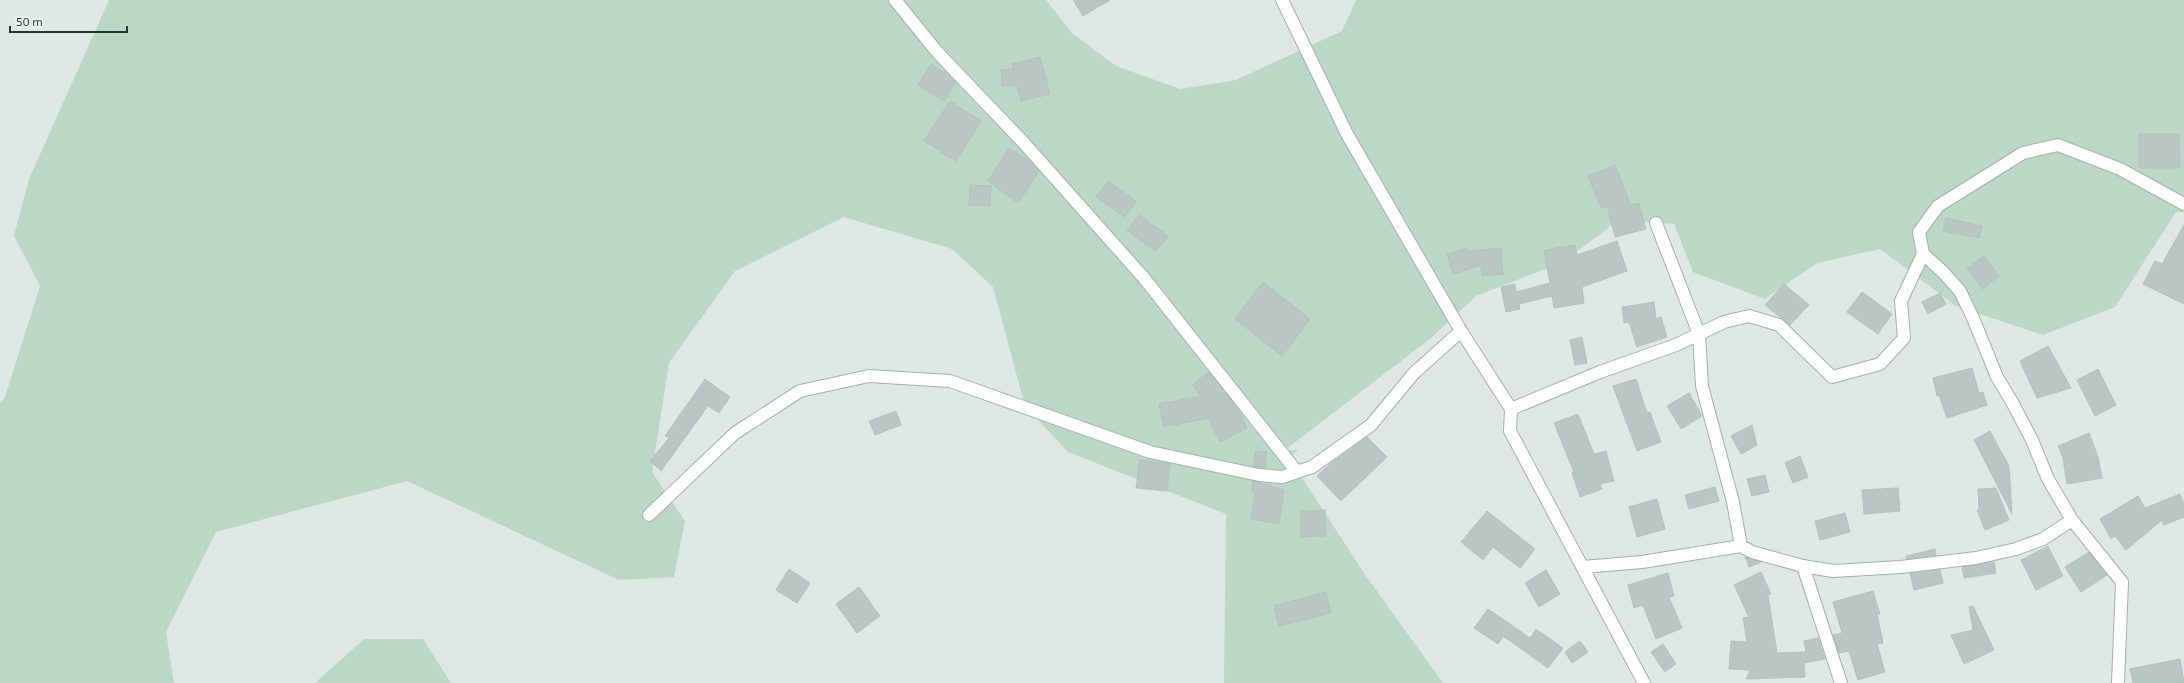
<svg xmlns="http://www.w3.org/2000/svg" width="2184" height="683" viewBox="0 0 2184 683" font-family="'Exo 2',sans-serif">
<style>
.green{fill:#bbd7c6}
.building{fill:#b8c5c2;stroke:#b3c1bd}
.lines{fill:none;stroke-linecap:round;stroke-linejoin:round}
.minor-casing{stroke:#a3afac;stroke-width:14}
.minor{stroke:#fff;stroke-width:12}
</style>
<rect width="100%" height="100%" fill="#dfe8e5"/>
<path class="green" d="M 109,0 L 1046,0 L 1072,33 L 1116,66 L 1180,89 L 1236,80 L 1342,31 L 1356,0 L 2184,0 L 2184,212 L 2176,212 L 2115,307 L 2043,335 L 1956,306 L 1880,249 L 1817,263 L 1765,299 L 1693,272 L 1674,224 L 1619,220 L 1563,262 L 1476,296 L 1431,338 L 1285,450 L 1298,450 L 1289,458 L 1366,576 L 1443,683 L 1224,683 L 1226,514 L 1068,452 L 1025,406 L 993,287 L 952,249 L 844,217 L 735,271 L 669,363 L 652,472 L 685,521 L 674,577 L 619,580 L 407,481 L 216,532 L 166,632 L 174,683 L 0,683 L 0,403 L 5,397 L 40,286 L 14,236 L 29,179 Z
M 364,639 L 423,639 L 451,683 L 315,683 Z"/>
<path class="building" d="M 1073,0 L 1110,0 L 1083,16 Z
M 1040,57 L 1050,94 L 1021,101 L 1017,85 L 1002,86 L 1001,70 L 1013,69 L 1012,64 Z
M 931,64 L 948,75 L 956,82 L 944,101 L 918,85 Z
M 950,101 L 981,121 L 956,161 L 924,141 Z
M 2139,134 L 2179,134 L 2180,168 L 2139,168 Z
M 1009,148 L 1031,162 L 1039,171 L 1018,203 L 988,181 Z
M 1615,165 L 1631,205 L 1639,203 L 1646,229 L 1615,237 L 1607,206 L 1601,208 L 1588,176 Z
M 1108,181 L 1136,201 L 1125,217 L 1096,197 Z
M 970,185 L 991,186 L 990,206 L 969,205 Z
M 1139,215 L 1168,236 L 1156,252 L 1127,230 Z
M 1946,218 L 1982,226 L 1979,238 L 1943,231 Z
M 2184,225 L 2184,304 L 2143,284 L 2155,261 L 2162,264 Z
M 1617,241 L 1627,271 L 1582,287 L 1584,303 L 1554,308 L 1552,296 L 1519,304 L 1520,309 L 1506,312 L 1501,287 L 1515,284 L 1516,292 L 1550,283 L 1544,250 L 1575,245 L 1577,255 Z
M 1468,248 L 1469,251 L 1501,248 L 1503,274 L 1482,276 L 1481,265 L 1453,274 L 1447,254 Z
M 1984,256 L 1999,276 L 1982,289 L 1967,268 Z
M 1263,282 L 1310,319 L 1282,356 L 1235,319 Z
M 1784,284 L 1809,305 L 1790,325 L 1765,305 Z
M 1862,292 L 1892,314 L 1878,334 L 1847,312 Z
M 1940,293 L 1946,304 L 1928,314 L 1922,302 Z
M 1654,302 L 1656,319 L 1661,317 L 1667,337 L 1637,347 L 1629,322 L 1624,323 L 1622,307 Z
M 1582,337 L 1587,363 L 1575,365 L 1570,340 Z
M 2048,346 L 2071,388 L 2037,398 L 2020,361 Z
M 1972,368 L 1979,393 L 1983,392 L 1987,405 L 1947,418 L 1939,395 L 1937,396 L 1933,378 Z
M 2098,369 L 2116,405 L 2095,416 L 2077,380 Z
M 1209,372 L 1238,409 L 1247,428 L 1220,442 L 1208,418 L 1164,427 L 1159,404 L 1201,396 L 1192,385 Z
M 705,379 L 730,397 L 719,413 L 708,406 L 661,471 L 650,461 L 669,438 L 665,436 Z
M 1636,379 L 1647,413 L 1650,412 L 1661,442 L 1637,451 L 1613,386 Z
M 1689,393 L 1702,416 L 1681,429 L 1667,406 Z
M 896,411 L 901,425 L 875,435 L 869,421 Z
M 1578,414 L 1594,454 L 1606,451 L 1614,481 L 1600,484 L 1602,489 L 1580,497 L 1572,473 L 1574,472 L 1554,423 Z
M 1752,425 L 1757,445 L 1741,454 L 1731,436 Z
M 1990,431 L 2009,466 L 2012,514 L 1974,440 Z
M 2089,433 L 2098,457 L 2102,478 L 2067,484 L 2063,458 L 2058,446 Z
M 1367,437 L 1387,457 L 1341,501 L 1317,476 L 1331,463 Z
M 1255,451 L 1266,452 L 1266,468 L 1254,466 Z
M 1800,456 L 1808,477 L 1793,483 L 1785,463 Z
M 1140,460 L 1170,464 L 1167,491 L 1136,488 Z
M 1765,475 L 1769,492 L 1752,496 L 1747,479 Z
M 1253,481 L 1284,490 L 1279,524 L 1251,519 L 1255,493 L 1252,492 Z
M 1715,487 L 1719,501 L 1689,509 L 1685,495 Z
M 1898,488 L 1900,511 L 1864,514 L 1862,490 Z
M 1996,488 L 2009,520 L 1985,530 L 1977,510 L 1979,509 L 1978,489 Z
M 2180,494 L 2184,504 L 2184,517 L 2164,525 L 2162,520 L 2126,550 L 2115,536 L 2111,539 L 2100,519 L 2138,496 L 2145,508 Z
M 1657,499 L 1665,529 L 1637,537 L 1629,507 Z
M 1325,510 L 1326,536 L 1301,537 L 1301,511 Z
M 1487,511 L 1535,549 L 1520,568 L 1493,547 L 1483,560 L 1461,542 Z
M 1845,513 L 1850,532 L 1820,540 L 1815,521 Z
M 2048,546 L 2063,576 L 2036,590 L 2021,560 Z
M 1935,549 L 1936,555 L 1906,559 L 1906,556 Z
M 2089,552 L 2107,575 L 2081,592 L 2065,567 Z
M 1745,557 L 1750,559 L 1761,562 L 1749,567 Z
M 1994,562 L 1996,573 L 1964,578 L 1962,567 Z
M 789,569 L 810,583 L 797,603 L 776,590 Z
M 1546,570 L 1560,594 L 1539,607 L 1525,583 Z
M 1940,570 L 1943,583 L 1914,590 L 1910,573 Z
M 1761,572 L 1771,594 L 1768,595 L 1777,653 L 1806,652 L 1804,641 L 1818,638 L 1825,659 L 1804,663 L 1805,677 L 1746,679 L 1750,670 L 1729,669 L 1731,641 L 1747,642 L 1743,618 L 1749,617 L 1734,585 Z
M 1668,573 L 1674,596 L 1669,597 L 1682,628 L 1656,639 L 1643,605 L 1634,608 L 1628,585 Z
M 859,587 L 880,616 L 857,633 L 836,604 Z
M 1873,591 L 1880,614 L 1877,614 L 1883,643 L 1877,644 L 1885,672 L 1858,680 L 1849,651 L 1839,653 L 1833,635 L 1842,633 L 1833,602 Z
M 1326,592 L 1331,613 L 1279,626 L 1274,606 Z
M 1973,606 L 1994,650 L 1964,664 L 1951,635 L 1973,630 L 1969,607 Z
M 1488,609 L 1530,638 L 1536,629 L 1563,648 L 1548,668 L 1503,636 L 1498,644 L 1474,628 Z
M 1580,641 L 1588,652 L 1572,663 L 1565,652 Z
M 1663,644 L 1676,664 L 1665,672 L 1651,652 Z
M 2180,659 L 2184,683 L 2133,683 L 2130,669 Z"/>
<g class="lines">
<g class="minor-casing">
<path id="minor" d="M 895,0 L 938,53 L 1023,142 L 1144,278 L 1297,472
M 1282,0 L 1347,134 L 1461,331 L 1511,409 L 1510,431 L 1644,683
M 1511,409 L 1600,372 L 1676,345 L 1724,322 L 1749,316 L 1779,325 L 1832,377 L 1880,364 L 1904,338 L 1901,301 L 1923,254 L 1919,232 L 1938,206 L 2023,153 L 2058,145 L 2120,169 L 2184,204
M 649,515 L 735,433 L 800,391 L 869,376 L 950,381 L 1150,452 L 1259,475 L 1282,477 L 1312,467 L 1371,425 L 1414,373 L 1461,331
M 2072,520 L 2122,582 L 2118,683
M 1741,546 L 1752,552 L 1803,566 L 1833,571 L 1901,567 L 1976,558 L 2016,549 L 2043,539 L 2072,520 L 2048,479 L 2032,440 L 2012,402 L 1997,377 L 1973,318 L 1960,291 L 1943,272 L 1923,254
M 1803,566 L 1841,683
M 1583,567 L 1642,562 L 1741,546 L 1733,502 L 1702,386 L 1699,334 L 1656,223"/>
</g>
<use href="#minor" class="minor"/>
</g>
<path d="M10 26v6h117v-6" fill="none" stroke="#223633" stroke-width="2"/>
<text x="16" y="26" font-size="12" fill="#223633" stroke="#eff5f3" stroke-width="3" paint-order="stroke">50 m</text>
</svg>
